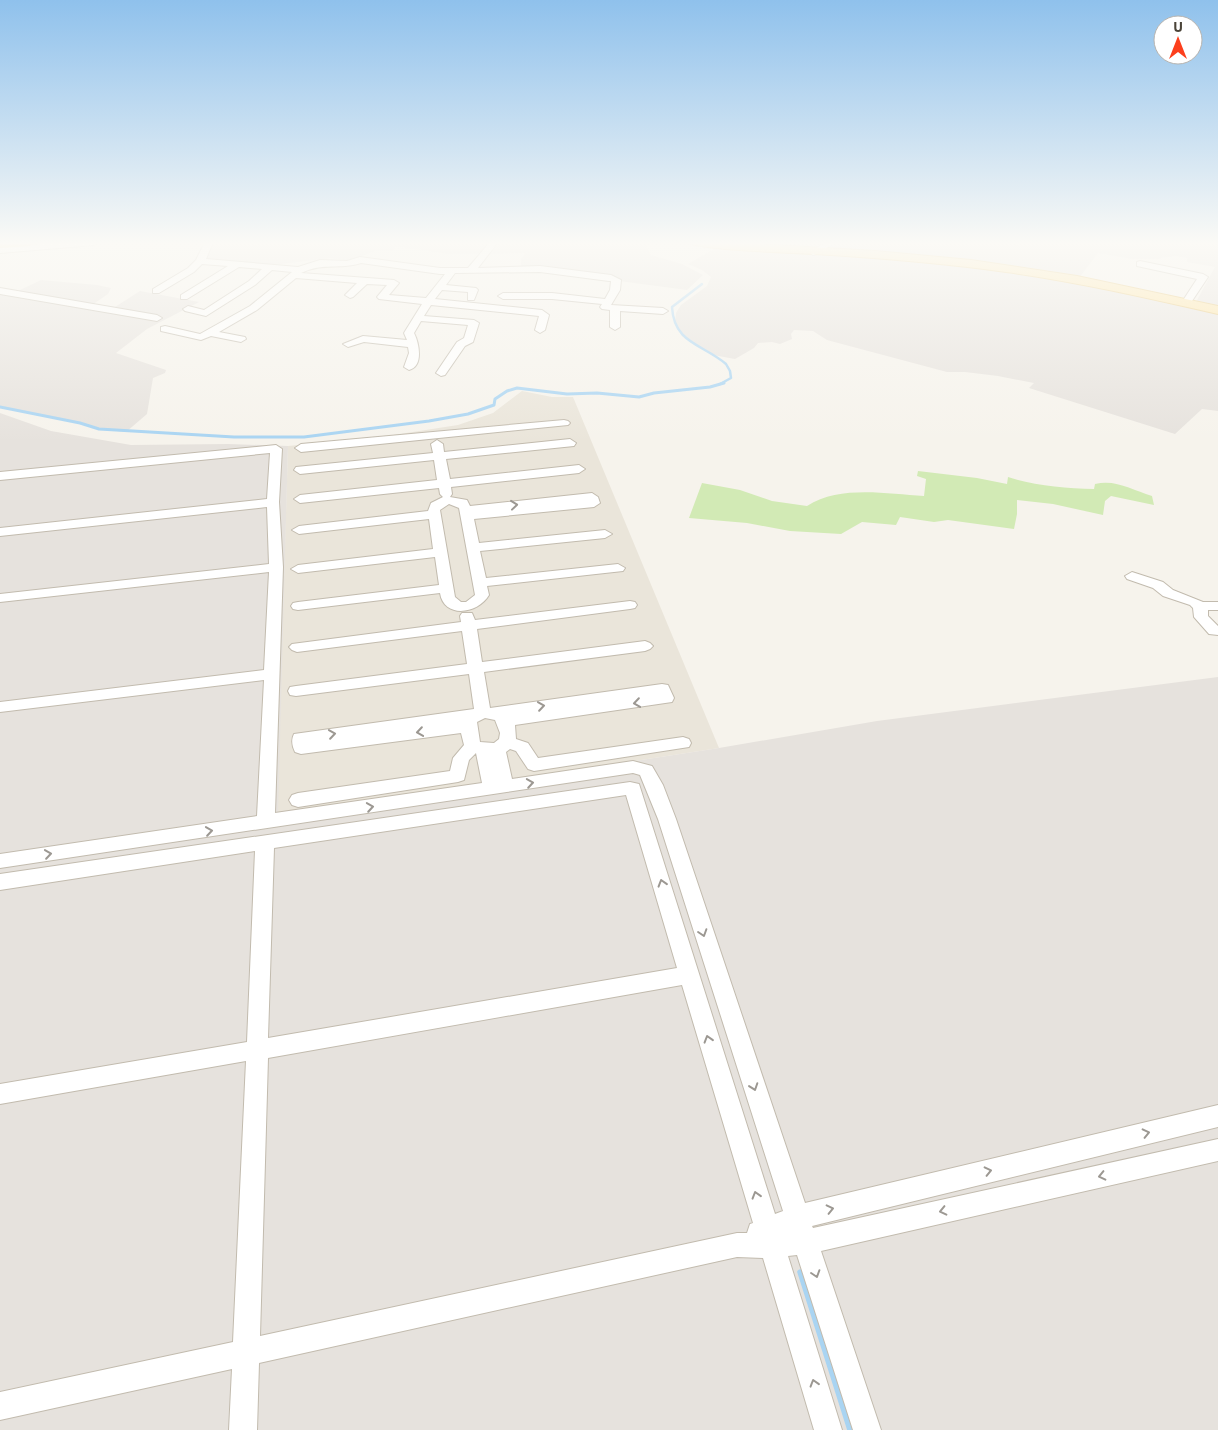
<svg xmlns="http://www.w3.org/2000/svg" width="1218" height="1430" viewBox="0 0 1218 1430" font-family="'IBM Plex Sans',sans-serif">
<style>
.residential{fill:#eae5da}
.industrial{fill:#e6e2dd}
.green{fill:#d2eab5}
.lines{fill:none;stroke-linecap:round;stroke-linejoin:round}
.stream-far2{stroke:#a9d4f2;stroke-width:2.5}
.stream-far1{stroke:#a9d4f2;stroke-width:3}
.stream{stroke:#a9d4f2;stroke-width:5.5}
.minor-casing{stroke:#c2bbae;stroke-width:2}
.major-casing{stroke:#e6c16a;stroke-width:2}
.highway-casing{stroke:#e0a43c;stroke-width:2}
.minor{fill:#fff;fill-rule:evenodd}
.major{fill:#ffe39c;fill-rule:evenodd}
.highway{fill:#ffcf6e;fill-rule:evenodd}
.oneway{stroke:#9c9892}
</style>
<rect width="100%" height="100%" fill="#f6f3ec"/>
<path class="residential" d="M 522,391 L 552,397 L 573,397 L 719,748 L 277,816 L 288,446 L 374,438 L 458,425 L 493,413 Z"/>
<path class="industrial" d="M 212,242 L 653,242 L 646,246 L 651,255 L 682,264 L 703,275 L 687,290 L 521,268 L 521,259 L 525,253 L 449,254 L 401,247 L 396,247 L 392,251 L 377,250 L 350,261 L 330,258 L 265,266 L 203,261 Z
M 787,242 L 1218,242 L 1218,307 L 1196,302 L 1215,267 L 1187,262 L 1187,258 L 1176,256 L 1160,258 L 1161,259 L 1132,259 L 1098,253 L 1079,278 L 1035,271 L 783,248 Z
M 717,247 L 918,261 L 998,271 L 1097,287 L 1218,314 L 1218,411 L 1202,409 L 1175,434 L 1029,388 L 1034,383 L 998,376 L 965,372 L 947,372 L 827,340 L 813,331 L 794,330 L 791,334 L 792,339 L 780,344 L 772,342 L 758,343 L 754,348 L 735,359 L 713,355 L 682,336 L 675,323 L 676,313 L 681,305 L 707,286 L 711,277 L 702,270 L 688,264 Z
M 41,280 L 97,285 L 111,288 L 108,294 L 92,305 L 115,307 L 140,291 L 199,302 L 147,329 L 116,353 L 166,370 L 165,373 L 153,378 L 147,414 L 126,432 L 99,429 L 80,423 L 0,407 L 0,289 L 18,291 Z
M 0,413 L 51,431 L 131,445 L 228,444 L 288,446 L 278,816 L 719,748 L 877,721 L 1218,677 L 1218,1430 L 0,1430 Z"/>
<path class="green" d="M 918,471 L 977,478 L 1007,484 L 1008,477 C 1035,486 1065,488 1094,489 L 1095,484 C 1116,479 1132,490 1152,496 L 1154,505 L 1111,496 L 1105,501 L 1103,515 L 1053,504 L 1017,500 L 1017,514 L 1014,529 L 948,520 L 934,522 L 900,517 L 896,525 L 862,522 L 841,534 L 790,531 L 747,523 L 689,518 L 702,483 L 740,490 L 772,501 L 807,506 C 840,485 886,494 924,496 L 926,479 L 917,476 Z"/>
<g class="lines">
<path class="stream-far2" d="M 702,284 L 672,307 C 674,344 703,344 726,364 L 730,371 L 731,378 L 720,384"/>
<path class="stream-far1" d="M 0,407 L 80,423 L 99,429 L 234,437 L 304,437 L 429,421 L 468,414 L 494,405 L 495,399 L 507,391 L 517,388 L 567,394 L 597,393 L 639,397 L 654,393 L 710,387 L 724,383"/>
<path class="stream" d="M 800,1272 L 850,1430"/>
<g class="minor-casing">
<path id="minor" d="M 67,242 L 98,242 L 94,245 L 0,253 L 0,247 Z
M 205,242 L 213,242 L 206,259 L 298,267 L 320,260 L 347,261 L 360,257 L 440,268 L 468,268 L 490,242 L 498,242 L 478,268 L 540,266 L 611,275 L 621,280 L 620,290 L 611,305 L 663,308 L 668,311 L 663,314 L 620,311 L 620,327 L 615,330 L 610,327 L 610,310 L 602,309 L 600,307 L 602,304 L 552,299 L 503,299 L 498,296 L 503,293 L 552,293 L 605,299 L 610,290 L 611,281 L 609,281 L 540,272 L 455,273 L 446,285 L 476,288 L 478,290 L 474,300 L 468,300 L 468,292 L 442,290 L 435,299 L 542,310 L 549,315 L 545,330 L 540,333 L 535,330 L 539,316 L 431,305 L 424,316 L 474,320 L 479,323 L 473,342 L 465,346 L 445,375 L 441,376 L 436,373 L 457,342 L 464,338 L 468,325 L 421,321 L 414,333 C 419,343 424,366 409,370 L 404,367 L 409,353 L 408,347 L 364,342 L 348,347 L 343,344 L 363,336 L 407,340 L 404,333 L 422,304 L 379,299 L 377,297 L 387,285 L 367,284 L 353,297 L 350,298 L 345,295 L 357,283 L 296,278 L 257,310 L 219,332 L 245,337 L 246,339 L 241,342 L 211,336 L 201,340 L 161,331 L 161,327 L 165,326 L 200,334 L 250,306 L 292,272 L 272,270 L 255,285 L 206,316 L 185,311 L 183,309 L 188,306 L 204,310 L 249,281 L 262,269 L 239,267 L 187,299 L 181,299 L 181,295 L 228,266 L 202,264 L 194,272 L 159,293 L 153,293 L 153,289 L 188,268 L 196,260 ZM 361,263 L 440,274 L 445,274 L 426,298 L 389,295 L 399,283 L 394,280 L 301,273 C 324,262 339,270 361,263 Z
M 827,242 L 837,242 L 816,254 L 813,255 L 809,252 Z
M 1140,261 L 1203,274 L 1208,277 L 1190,304 L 1187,305 L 1182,302 L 1197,279 L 1137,266 L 1137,262 Z
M 0,288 L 157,315 L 162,318 L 157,321 L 0,294 Z
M 564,420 L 568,421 L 570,423 L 568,425 L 301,452 L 295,448 L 301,444 Z
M 570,439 L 576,443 L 574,446 L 446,459 L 450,479 L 579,465 L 585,469 L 579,473 L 451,487 L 452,494 L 450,497 L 467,500 L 470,506 L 592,493 L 598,497 L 600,503 L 594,507 L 474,519 L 479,543 L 605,530 L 612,534 L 605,538 L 480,551 L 486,578 L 618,564 L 625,568 L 623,571 L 487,586 L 489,595 C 478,614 444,619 440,593 L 298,610 L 293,609 L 291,606 L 293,603 L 298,602 L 439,585 L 435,557 L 298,573 L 291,569 L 298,565 L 433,549 L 429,519 L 299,534 L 292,530 L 299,526 L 428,511 L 431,503 L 443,497 L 440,494 L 439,488 L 300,503 L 294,499 L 300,495 L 437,480 L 434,460 L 300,474 L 294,470 L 296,467 L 433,453 L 431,444 L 437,440 L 443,444 L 444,452 ZM 449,504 L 459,508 L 475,595 L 466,602 L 461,602 L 455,597 L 440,510 Z
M 276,445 L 282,449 L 279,502 L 283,567 L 275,813 L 482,783 L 476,753 L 469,760 L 464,780 L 458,782 L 298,807 L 292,805 L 289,800 L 292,795 L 298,793 L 450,771 L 453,758 L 464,745 L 461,733 L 301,754 L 295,752 C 292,746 291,740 294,734 L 474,709 L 469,674 L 296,696 L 290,695 L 288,691 L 290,687 L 296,686 L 467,664 L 462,631 L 297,652 L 292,650 L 289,647 L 292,644 L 461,622 L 460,616 L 462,613 L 472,613 L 475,620 L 630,601 L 635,602 L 637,605 L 635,608 L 630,609 L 477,629 L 482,662 L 645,641 L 650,643 L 653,646 L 650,649 L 645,651 L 484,672 L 490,708 L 662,684 L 668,685 L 674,698 L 672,702 L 515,725 L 516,739 L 528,743 L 538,758 L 683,737 L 689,739 L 691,743 L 689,747 L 534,771 L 528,769 L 516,751 L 510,749 L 506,752 L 512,779 L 633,761 L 652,766 L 663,785 L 676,819 L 805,1203 L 1218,1105 L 1218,1127 L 812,1226 L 813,1228 L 1218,1139 L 1218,1161 L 821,1251 L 881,1430 L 853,1430 L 797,1255 L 788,1256 L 842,1430 L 814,1430 L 763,1258 L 737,1257 L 259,1363 L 257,1430 L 229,1430 L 232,1369 L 0,1420 L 0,1392 L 233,1342 L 246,1061 L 0,1104 L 0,1084 L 247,1042 L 255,851 L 0,890 L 0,874 L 630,782 L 639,784 L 775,1214 L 783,1211 L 658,819 L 640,775 L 633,773 L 0,868 L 0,854 L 257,816 L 264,680 L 0,712 L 0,702 L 264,670 L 269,572 L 0,602 L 0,594 L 269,564 L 267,507 L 0,536 L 0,528 L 267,499 L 270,453 L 0,480 L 0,472 ZM 485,718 L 495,720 L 500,733 L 499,739 L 494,743 L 480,742 L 477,722 ZM 626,795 L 677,968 L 268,1038 L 274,848 ZM 682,985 L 753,1223 L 750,1224 L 747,1233 L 737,1233 L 260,1336 L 268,1058 Z
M 1132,572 L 1163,582 L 1173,590 L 1203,602 L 1218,602 L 1218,610 L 1208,610 L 1208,616 L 1218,626 L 1218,635 L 1209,634 L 1194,617 L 1193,608 L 1190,605 L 1163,596 L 1153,588 L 1127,579 L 1125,576 Z"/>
</g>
<g class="major-casing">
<path id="major" d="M 687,242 L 725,242 L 875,251 L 971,260 L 1077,276 L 1218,306 L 1218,314 C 1148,298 1078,282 1006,272 C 943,263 879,258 814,254 C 796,253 695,250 687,242 Z"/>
</g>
<g class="highway-casing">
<path id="highway" d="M 0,242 L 37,242 L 30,246 L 0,248 Z"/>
</g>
<use href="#minor" class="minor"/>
<use href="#major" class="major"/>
<use href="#highway" class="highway"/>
</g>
<defs><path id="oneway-chevron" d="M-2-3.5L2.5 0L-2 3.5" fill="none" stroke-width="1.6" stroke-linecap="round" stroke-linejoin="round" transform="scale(1.25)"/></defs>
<g class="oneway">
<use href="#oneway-chevron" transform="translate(514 505) rotate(-6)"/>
<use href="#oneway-chevron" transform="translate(637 703) rotate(172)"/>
<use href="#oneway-chevron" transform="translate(541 706) rotate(-8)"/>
<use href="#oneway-chevron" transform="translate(420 732) rotate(172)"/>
<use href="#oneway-chevron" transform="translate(332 734) rotate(-8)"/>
<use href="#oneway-chevron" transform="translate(530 783) rotate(-9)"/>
<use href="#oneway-chevron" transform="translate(370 807) rotate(-9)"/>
<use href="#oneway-chevron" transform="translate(209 831) rotate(-8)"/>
<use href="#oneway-chevron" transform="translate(48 854) rotate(-8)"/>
<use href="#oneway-chevron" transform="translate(662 883) rotate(-107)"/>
<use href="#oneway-chevron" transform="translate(703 933) rotate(72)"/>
<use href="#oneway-chevron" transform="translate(708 1039) rotate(-107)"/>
<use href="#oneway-chevron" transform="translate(754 1087) rotate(71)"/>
<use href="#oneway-chevron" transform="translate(1146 1133) rotate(-13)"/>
<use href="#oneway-chevron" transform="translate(988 1171) rotate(-13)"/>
<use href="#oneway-chevron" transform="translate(1102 1176) rotate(167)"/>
<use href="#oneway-chevron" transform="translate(756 1195) rotate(-107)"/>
<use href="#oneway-chevron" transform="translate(830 1209) rotate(-13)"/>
<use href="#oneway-chevron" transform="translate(943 1211) rotate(167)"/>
<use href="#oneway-chevron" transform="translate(816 1274) rotate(72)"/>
<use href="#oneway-chevron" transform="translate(814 1383) rotate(-107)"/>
</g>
<linearGradient id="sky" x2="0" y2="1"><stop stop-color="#8fc1ec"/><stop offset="0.55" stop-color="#fbfaf6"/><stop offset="1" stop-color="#fbfaf6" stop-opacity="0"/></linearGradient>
<rect width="1218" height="442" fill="url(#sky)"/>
<g transform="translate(1178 40)"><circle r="24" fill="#ffffff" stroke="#b7b4b0"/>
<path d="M0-4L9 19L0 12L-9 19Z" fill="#fc3f1d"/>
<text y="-8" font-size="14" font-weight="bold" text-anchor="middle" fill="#4b4439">U</text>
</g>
</svg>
